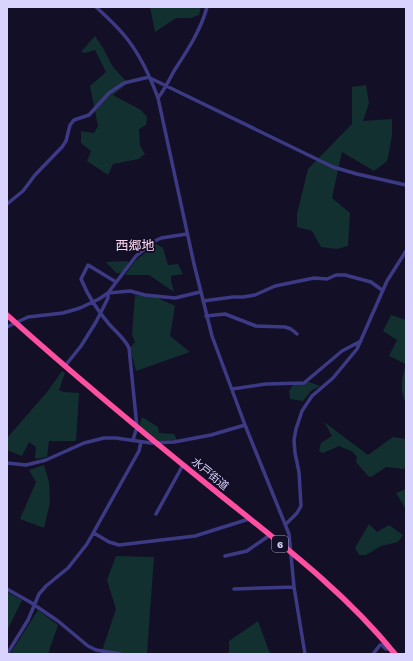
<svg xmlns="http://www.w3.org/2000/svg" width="413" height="661" viewBox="0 0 413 661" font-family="'Work Sans','Noto Sans JP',sans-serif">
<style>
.green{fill:#12302f}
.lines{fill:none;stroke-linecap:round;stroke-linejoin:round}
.minor{stroke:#3d3a85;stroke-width:3.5}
.highway{stroke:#ff4fa3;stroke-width:5.5}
.labels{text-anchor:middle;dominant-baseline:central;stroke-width:4;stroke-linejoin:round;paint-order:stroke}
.shield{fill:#130f26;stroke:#9e99be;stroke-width:1}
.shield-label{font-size:10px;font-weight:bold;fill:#d9d4ff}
.street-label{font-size:11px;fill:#d9d4ff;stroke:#130f26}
.quarter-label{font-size:13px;fill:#ffd6f0;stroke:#130f26}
</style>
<rect width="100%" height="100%" fill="#130f26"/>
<path class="green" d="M 150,7 L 201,7 L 199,15 L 191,18 L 176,18 L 155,32 Z
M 95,36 L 103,48 L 113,67 L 128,83 L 113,95 L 141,110 L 147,117 L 146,125 L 139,129 L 140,146 L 145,154 L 139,159 L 113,164 L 108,175 L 87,161 L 91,151 L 81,143 L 81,131 L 94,133 L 98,126 L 90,86 L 106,72 L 95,50 L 85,53 L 81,52 Z
M 366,85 L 369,103 L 363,121 L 392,119 L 392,135 L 388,158 L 386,162 L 374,171 L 342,152 L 332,198 L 350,213 L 348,246 L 337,249 L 321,247 L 312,231 L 297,227 L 297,214 L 308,169 L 352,124 L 352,87 Z
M 156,244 L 163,248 L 168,265 L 178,264 L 183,274 L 171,276 L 171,281 L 174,292 L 149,275 L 125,275 L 135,261 Z
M 127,261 L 129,263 L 122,273 L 116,273 L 106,262 Z
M 135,295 L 158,298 L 175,306 L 170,336 L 190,352 L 136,371 L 130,348 L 135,342 L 132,335 Z
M 391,315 L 406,320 L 406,364 L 389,356 L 397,340 L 383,331 Z
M 405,368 L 406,368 L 406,404 C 400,392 401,380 405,368 Z
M 62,371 L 65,373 L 59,390 L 64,392 L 79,393 L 76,441 L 49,441 L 47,457 L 35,459 L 36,447 L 29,442 L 22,456 L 7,450 L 7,438 L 47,392 Z
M 309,382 L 320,386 L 311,391 L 303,401 L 290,399 L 289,391 L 293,385 Z
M 142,417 L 158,427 L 159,433 L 174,434 L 177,440 L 159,441 L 139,426 Z
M 324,422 L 368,455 L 393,437 L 406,439 L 406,467 L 403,469 L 386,467 L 371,477 L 368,476 L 356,462 L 357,457 L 353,452 L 339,446 L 323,453 L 319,451 L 321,443 L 332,436 Z
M 44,465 L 49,482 L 50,503 L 44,528 L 20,519 L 36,482 L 29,470 Z
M 406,489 L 406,509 L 396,493 Z
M 369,524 L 377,532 L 389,525 L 403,535 L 398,542 L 381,546 L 366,555 L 359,555 L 355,548 Z
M 116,556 L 154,557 L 147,654 L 101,654 L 116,609 L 107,580 Z
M 7,592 L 22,600 L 7,631 Z
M 38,610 L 58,625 L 48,654 L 10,654 Z
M 258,621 L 270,654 L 229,654 L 229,641 Z"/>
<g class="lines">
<path class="minor" d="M 96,7 C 107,17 119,28 128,40 C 141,57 151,79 158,98 L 194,264 L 212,336 L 245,425 L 289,534 L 294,587 L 305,654
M 150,78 L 333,167 L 357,174 L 406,185
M 158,98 C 165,89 169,80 174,71 C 187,51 201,30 207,7
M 7,204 L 23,191 L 35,175 L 62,147 L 66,141 L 70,125 L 74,120 L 89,115 L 109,93 L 124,83 L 149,77
M 116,282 L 88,265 L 81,279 C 88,296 97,310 109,324 C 115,331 125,339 129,348 L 137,427 L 133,440
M 203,301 L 233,297 L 243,297 L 255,295 L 275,286 L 314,278 L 327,279 L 336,275 L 345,275 L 371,282 L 382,290
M 206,316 L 225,314 L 256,326 L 285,327 L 291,329 L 297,334
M 7,327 L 28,317 L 63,313 L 80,308 L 99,299 L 108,293 L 136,256 L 155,241 L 161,238 L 187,234
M 65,366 L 81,346 L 96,322 L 108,298 L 108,293 L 130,291 L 145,295 L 175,298 L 200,292
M 232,389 L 266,384 L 304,383 L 342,351 L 361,341
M 7,463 L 26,465 L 46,460 L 84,443 L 104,438 L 116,438 L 151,443 L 174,442 L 211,435 L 245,425
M 156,514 L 183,465
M 286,524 L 297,513 L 301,506 L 299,472 L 295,453 L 294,440 L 296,429 L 302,411 L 312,396 L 333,378 L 357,349 L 387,281 L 406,251
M 94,533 L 109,542 L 119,545 L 195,536 L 249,519
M 225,556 L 247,551 L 270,535
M 7,589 L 30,602 L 58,621 L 88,646 L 96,650 L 120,654
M 234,589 L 294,587
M 7,654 L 28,620 L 39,594 L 46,586 L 68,568 L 87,544 L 139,451 L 141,442
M 373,654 L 380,645 L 382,645 L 386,649 L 390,648"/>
<path class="highway" d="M 7,315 C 76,377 147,436 219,494 C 281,544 345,592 395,654"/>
</g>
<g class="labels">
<rect class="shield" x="272" y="536" width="16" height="16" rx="3"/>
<g class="shield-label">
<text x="280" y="544">6</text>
</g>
<g class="street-label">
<text transform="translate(210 474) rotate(39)">水戸街道</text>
</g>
<g class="quarter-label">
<text x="135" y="245">西郷地</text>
</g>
</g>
<rect width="413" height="661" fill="none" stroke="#d9d4ff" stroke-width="16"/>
</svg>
